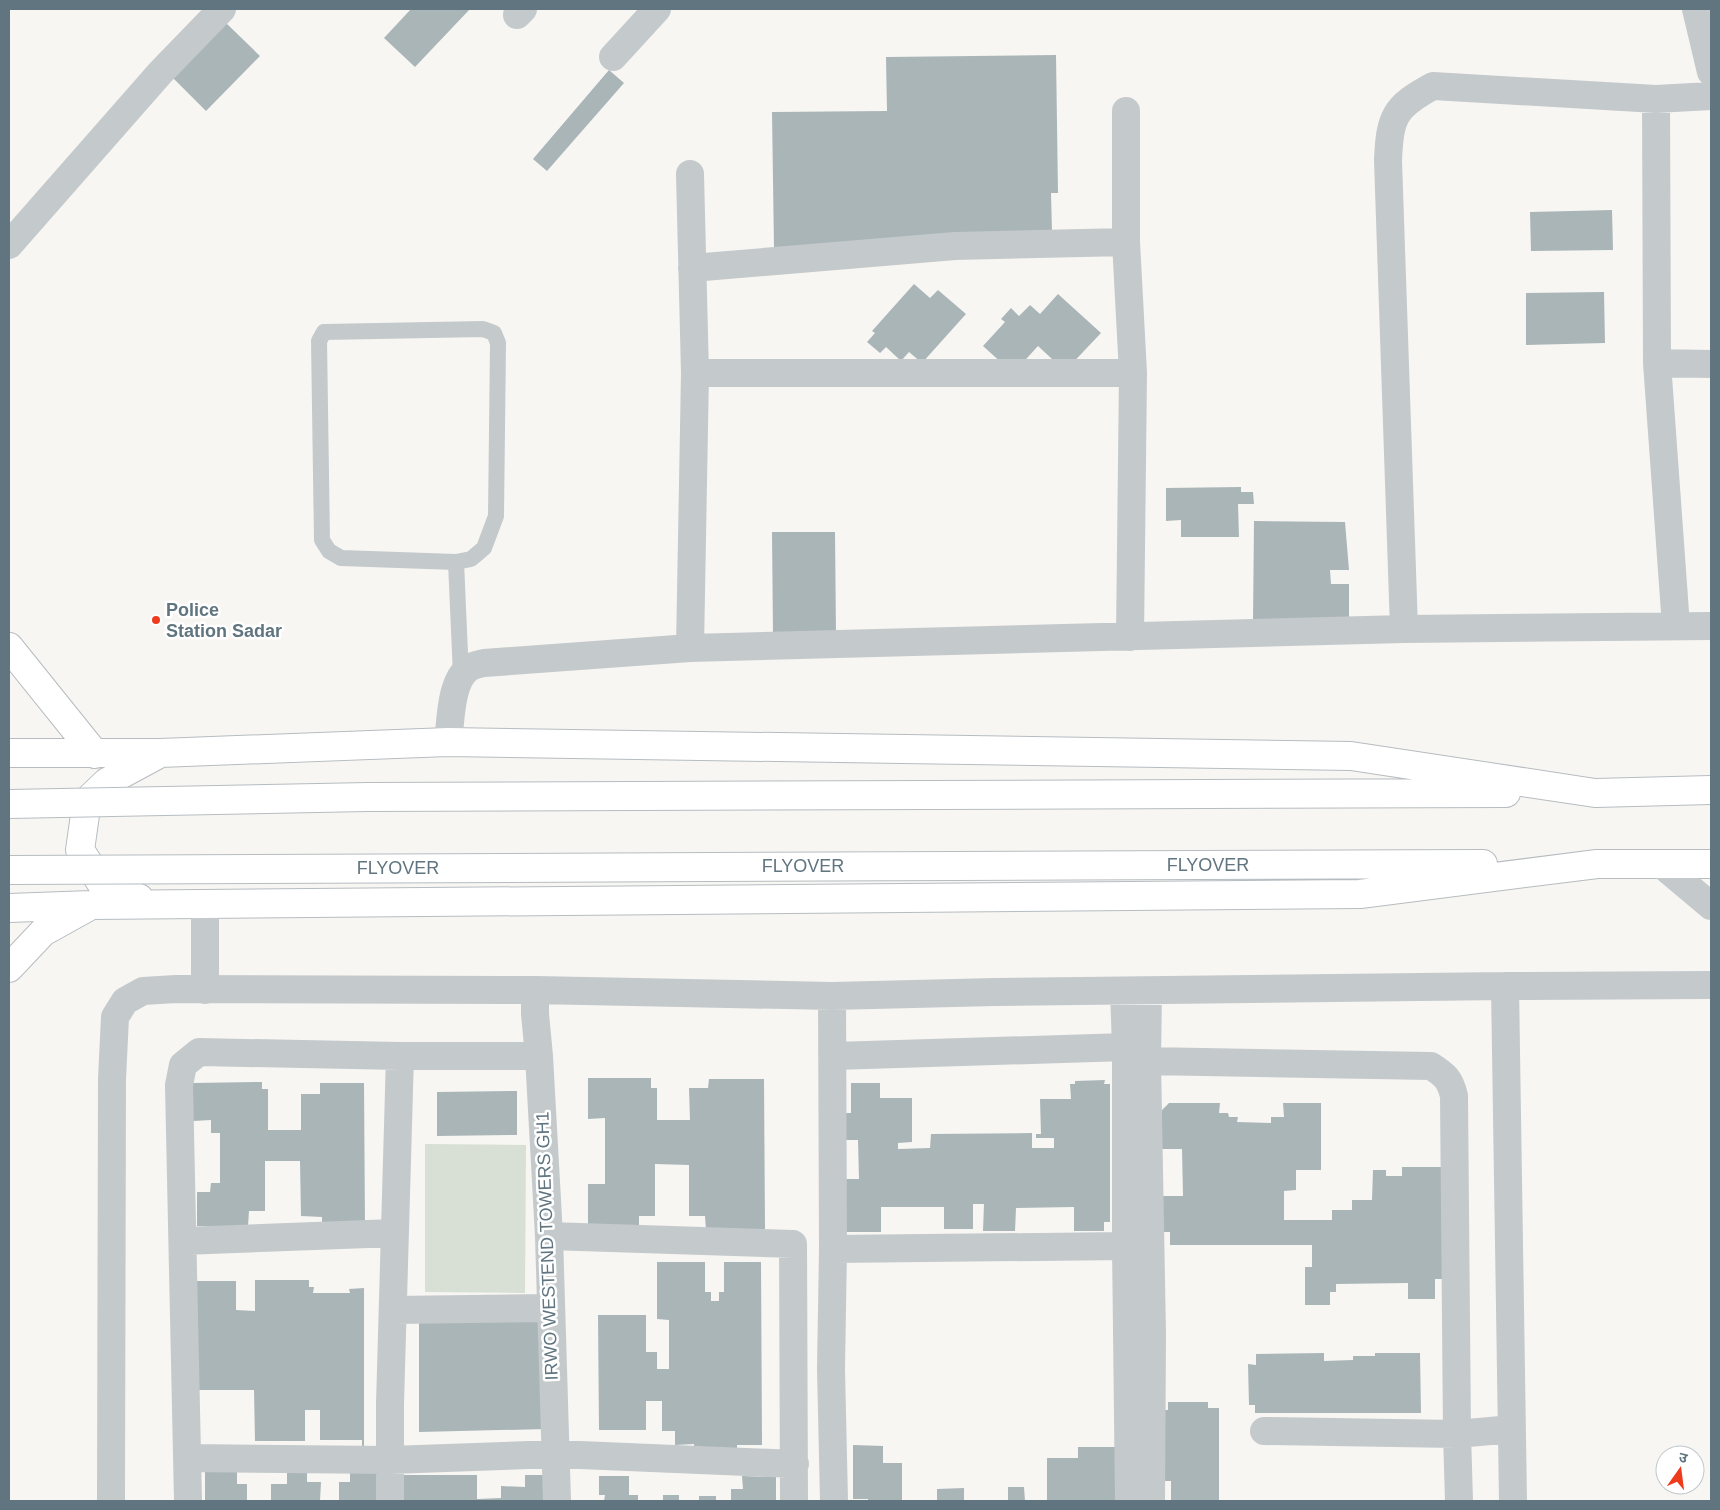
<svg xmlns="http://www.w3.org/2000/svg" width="1720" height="1510" viewBox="0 0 1720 1510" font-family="Arial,'Noto Sans Devanagari',sans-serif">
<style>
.green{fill:#d8dfd4}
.building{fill:#aab5b8}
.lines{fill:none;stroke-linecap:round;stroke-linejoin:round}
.secondary-casing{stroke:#b6bcc0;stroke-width:30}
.service{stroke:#c4c9cb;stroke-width:16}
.minor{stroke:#c4c9cb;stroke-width:28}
.tertiary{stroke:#c4c9cb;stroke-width:28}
.secondary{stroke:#fff;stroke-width:28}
.secondary-bridge-casing{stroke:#b6bcc0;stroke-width:30;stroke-linecap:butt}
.secondary-bridge{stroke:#fff;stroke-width:28}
.poi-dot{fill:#ee3b1c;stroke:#fff;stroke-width:2}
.labels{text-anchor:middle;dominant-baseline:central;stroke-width:5;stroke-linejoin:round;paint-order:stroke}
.poi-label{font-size:18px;font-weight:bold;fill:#607580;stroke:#fff;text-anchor:start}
.street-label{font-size:18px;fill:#607580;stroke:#fff}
</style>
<rect width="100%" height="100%" fill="#f7f6f3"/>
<path class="green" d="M 425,1144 L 526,1145 L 525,1293 L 425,1292 Z"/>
<path class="building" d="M 411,9 L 470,9 L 415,67 L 384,38 Z
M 226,23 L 260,56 L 206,111 L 172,77 Z
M 1056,55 L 1058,193 L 1051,193 L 1052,232 L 938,234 L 938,247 L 774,248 L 772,112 L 887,111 L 886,57 Z
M 609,70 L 624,83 L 547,171 L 533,159 Z
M 1612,210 L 1613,250 L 1531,251 L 1530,212 Z
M 914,284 L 930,298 L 938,290 L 966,314 L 922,363 L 909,352 L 901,361 L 886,347 L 880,353 L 867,342 L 875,333 L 872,331 Z
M 1604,292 L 1605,343 L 1526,345 L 1526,293 Z
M 1058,294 L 1101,333 L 1065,371 L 1038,346 L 1018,368 L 1004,365 L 983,346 L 1005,322 L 1001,319 L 1011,308 L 1019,316 L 1030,305 L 1040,314 Z
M 1241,487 L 1241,492 L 1253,492 L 1254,504 L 1238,504 L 1239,537 L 1181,537 L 1181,520 L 1166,521 L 1166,488 Z
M 1254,521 L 1345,522 L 1349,570 L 1330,570 L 1331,584 L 1349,584 L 1349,617 L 1253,623 Z
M 772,532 L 835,532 L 836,636 L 773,637 Z
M 588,1078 L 651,1078 L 651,1088 L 657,1088 L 657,1120 L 690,1120 L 689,1088 L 708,1088 L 709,1079 L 764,1079 L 765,1229 L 706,1230 L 705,1216 L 689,1216 L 689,1165 L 655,1164 L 655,1216 L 639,1216 L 639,1229 L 588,1229 L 588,1184 L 605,1184 L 605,1118 L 588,1119 Z
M 1105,1080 L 1104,1084 L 1110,1084 L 1110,1222 L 1104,1222 L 1104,1231 L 1074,1231 L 1074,1207 L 1016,1208 L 1015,1231 L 983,1231 L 984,1204 L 973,1204 L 973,1229 L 944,1229 L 944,1207 L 881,1207 L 881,1232 L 842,1232 L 843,1179 L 859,1179 L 858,1140 L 843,1140 L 843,1113 L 851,1113 L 851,1083 L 880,1083 L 880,1098 L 912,1098 L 912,1142 L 898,1143 L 898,1149 L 930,1148 L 931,1134 L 1032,1133 L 1032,1148 L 1054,1148 L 1054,1138 L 1036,1138 L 1036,1134 L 1041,1134 L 1040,1099 L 1071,1099 L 1070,1084 L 1075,1084 L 1075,1081 Z
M 262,1082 L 262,1089 L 268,1089 L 268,1130 L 301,1130 L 301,1094 L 320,1094 L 320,1083 L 364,1083 L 365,1227 L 322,1227 L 322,1217 L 301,1216 L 300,1161 L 265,1161 L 265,1211 L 249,1211 L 248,1226 L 197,1226 L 197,1192 L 210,1192 L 211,1183 L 220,1183 L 220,1133 L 211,1133 L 211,1120 L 193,1121 L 193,1083 Z
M 517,1091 L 517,1135 L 437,1136 L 437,1092 Z
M 1169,1103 L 1220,1103 L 1219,1113 L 1228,1113 L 1229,1117 L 1238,1117 L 1237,1122 L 1271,1123 L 1271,1117 L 1284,1117 L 1283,1103 L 1321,1103 L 1321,1170 L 1296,1170 L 1296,1190 L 1284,1191 L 1284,1220 L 1332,1220 L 1332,1210 L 1352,1210 L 1352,1200 L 1372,1200 L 1373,1170 L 1386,1170 L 1386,1176 L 1402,1176 L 1402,1167 L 1444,1167 L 1444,1279 L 1435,1279 L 1435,1299 L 1408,1299 L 1408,1283 L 1336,1284 L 1336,1292 L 1330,1292 L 1330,1305 L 1305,1305 L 1305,1267 L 1312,1267 L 1312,1245 L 1170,1245 L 1170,1232 L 1161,1232 L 1160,1196 L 1183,1196 L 1182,1149 L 1161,1149 L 1162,1110 Z
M 657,1262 L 705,1262 L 705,1292 L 711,1292 L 711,1301 L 719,1301 L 719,1292 L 724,1292 L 724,1262 L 761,1262 L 762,1445 L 737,1445 L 737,1457 L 695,1457 L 694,1444 L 675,1445 L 675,1431 L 662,1431 L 662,1401 L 646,1401 L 646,1430 L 599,1430 L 598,1315 L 646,1315 L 646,1352 L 657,1352 L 657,1369 L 669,1369 L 669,1320 L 657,1319 Z
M 255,1280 L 309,1280 L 309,1287 L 314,1287 L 313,1293 L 350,1293 L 349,1289 L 364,1288 L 364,1447 L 362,1447 L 362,1440 L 320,1440 L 320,1410 L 305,1410 L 305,1441 L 255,1441 L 254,1390 L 192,1390 L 192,1281 L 236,1281 L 236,1310 L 255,1311 Z
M 541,1319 L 547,1429 L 419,1432 L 419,1321 Z
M 1324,1353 L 1324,1361 L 1353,1360 L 1353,1356 L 1375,1356 L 1375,1353 L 1420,1353 L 1421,1413 L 1255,1413 L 1255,1405 L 1249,1405 L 1248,1364 L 1256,1365 L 1256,1354 Z
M 1168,1402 L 1208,1402 L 1208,1408 L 1219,1408 L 1219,1501 L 1171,1501 L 1171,1481 L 1161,1481 L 1160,1410 L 1168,1410 Z
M 853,1445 L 883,1446 L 883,1463 L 902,1463 L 902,1501 L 868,1501 L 868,1499 L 853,1499 Z
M 1078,1447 L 1116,1447 L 1116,1501 L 1047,1500 L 1047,1458 L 1078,1458 Z
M 205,1470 L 237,1470 L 237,1484 L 247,1484 L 247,1501 L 205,1501 Z
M 287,1471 L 307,1471 L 307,1482 L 321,1482 L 320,1501 L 271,1501 L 271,1484 L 287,1484 Z
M 350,1471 L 379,1472 L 379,1501 L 339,1501 L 339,1482 L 350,1482 Z
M 403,1475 L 477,1475 L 477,1499 L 501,1498 L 501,1486 L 525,1487 L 525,1475 L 548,1475 L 548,1501 L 403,1501 Z
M 599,1476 L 629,1476 L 629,1495 L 638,1495 L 638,1501 L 604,1501 L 605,1495 L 599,1495 Z
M 742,1476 L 776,1477 L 776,1501 L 731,1501 L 731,1489 L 743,1489 Z
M 1008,1487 L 1024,1487 L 1025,1501 L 1008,1501 Z
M 964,1488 L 964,1501 L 937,1501 L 937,1489 Z
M 663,1495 L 679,1495 L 679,1501 L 663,1501 Z
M 699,1496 L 716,1496 L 716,1501 L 699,1501 Z"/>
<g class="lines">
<g class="secondary-casing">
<path id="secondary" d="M 9,647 L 95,754
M 9,753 L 160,753 L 448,742 L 1351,756 L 1595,793 L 1711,790
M 1205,794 L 1506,793
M 1198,865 L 1483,864
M 139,898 L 103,886 L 80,850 L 87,801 L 107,782 L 157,755
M 9,908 L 91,905 L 1360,894 L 1597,864 L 1711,864
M 9,968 L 43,932 L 88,907"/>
</g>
<path class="service" d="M 456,562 L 341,558 L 329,551 L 322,540 L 319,341 L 324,332 L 483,329 L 494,333 L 498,343 L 496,516 L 484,548 L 471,559 L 456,562 L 461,676"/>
<path class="minor" d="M 1696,9 L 1711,72
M 517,15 L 523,9
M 613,57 L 657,9
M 1656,99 L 1657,363 L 1676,626
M 1126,111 L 1126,242 L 1133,373 L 1130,637
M 690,174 L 695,373 L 690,648
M 9,245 L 160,73 L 222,9
M 692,268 L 955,246 L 1126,242
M 1657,363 L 1711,364
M 695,373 L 1133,373
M 1404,629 L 1388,160 C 1390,117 1394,107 1433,86 L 1656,99 L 1711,96
M 448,742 C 451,721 450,681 469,668 C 473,665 480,664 484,663 L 690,648 L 1404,629 L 1711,626
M 1505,986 L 1513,1501
M 205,990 L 205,905
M 535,990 L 535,1014 L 539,1056 L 549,1236 L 557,1501
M 1124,991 L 1126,1047 L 1126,1246 L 1129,1501
M 1148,991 L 1147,1061 L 1152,1334 L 1151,1501
M 832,996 L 833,1249 L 831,1369 L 834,1501
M 834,1056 L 1126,1047
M 1147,1061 L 1431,1066 C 1445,1075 1450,1079 1454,1096 L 1457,1434 L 1512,1429
M 549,1236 L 793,1244 L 794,1501
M 183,1241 L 395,1233
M 833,1249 L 1126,1246
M 393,1310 L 550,1308
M 1264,1431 L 1457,1434 L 1459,1501
M 188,1458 L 390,1460 L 556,1454 L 795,1464
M 111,1501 L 112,1079 L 115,1017 L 125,1001 L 143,991 L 176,989 L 535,990 L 832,996 L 995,992 L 1505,986 L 1711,985
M 188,1501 L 179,1085 L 183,1065 L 199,1052 L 400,1056 L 539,1056
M 390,1501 L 390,1404 L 400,1056"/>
<path class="tertiary" d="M 1661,864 L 1711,906"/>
<use href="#secondary" class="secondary"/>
<g class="secondary-bridge-casing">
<path id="secondary-bridge" d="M 9,804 L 368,797 L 1205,794
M 9,870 L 1198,865"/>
</g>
<use href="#secondary-bridge" class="secondary-bridge"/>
</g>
<circle class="poi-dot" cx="156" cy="620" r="5"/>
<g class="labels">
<g class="poi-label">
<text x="166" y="610">Police<tspan x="166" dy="21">Station Sadar</tspan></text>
</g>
<g class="street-label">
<text x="1208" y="865">FLYOVER</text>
<text x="803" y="866">FLYOVER</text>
<text x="398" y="868">FLYOVER</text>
<text transform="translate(547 1246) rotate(-92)">IRWO WESTEND TOWERS GH1</text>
</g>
</g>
<rect width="1720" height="1510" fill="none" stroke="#607580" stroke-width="20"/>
<g transform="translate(1680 1470) rotate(14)"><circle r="24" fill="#ffffff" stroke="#bfc8cc"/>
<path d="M0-4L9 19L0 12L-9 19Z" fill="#ee3b1c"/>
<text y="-8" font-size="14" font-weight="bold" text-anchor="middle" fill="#607580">उ</text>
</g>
</svg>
